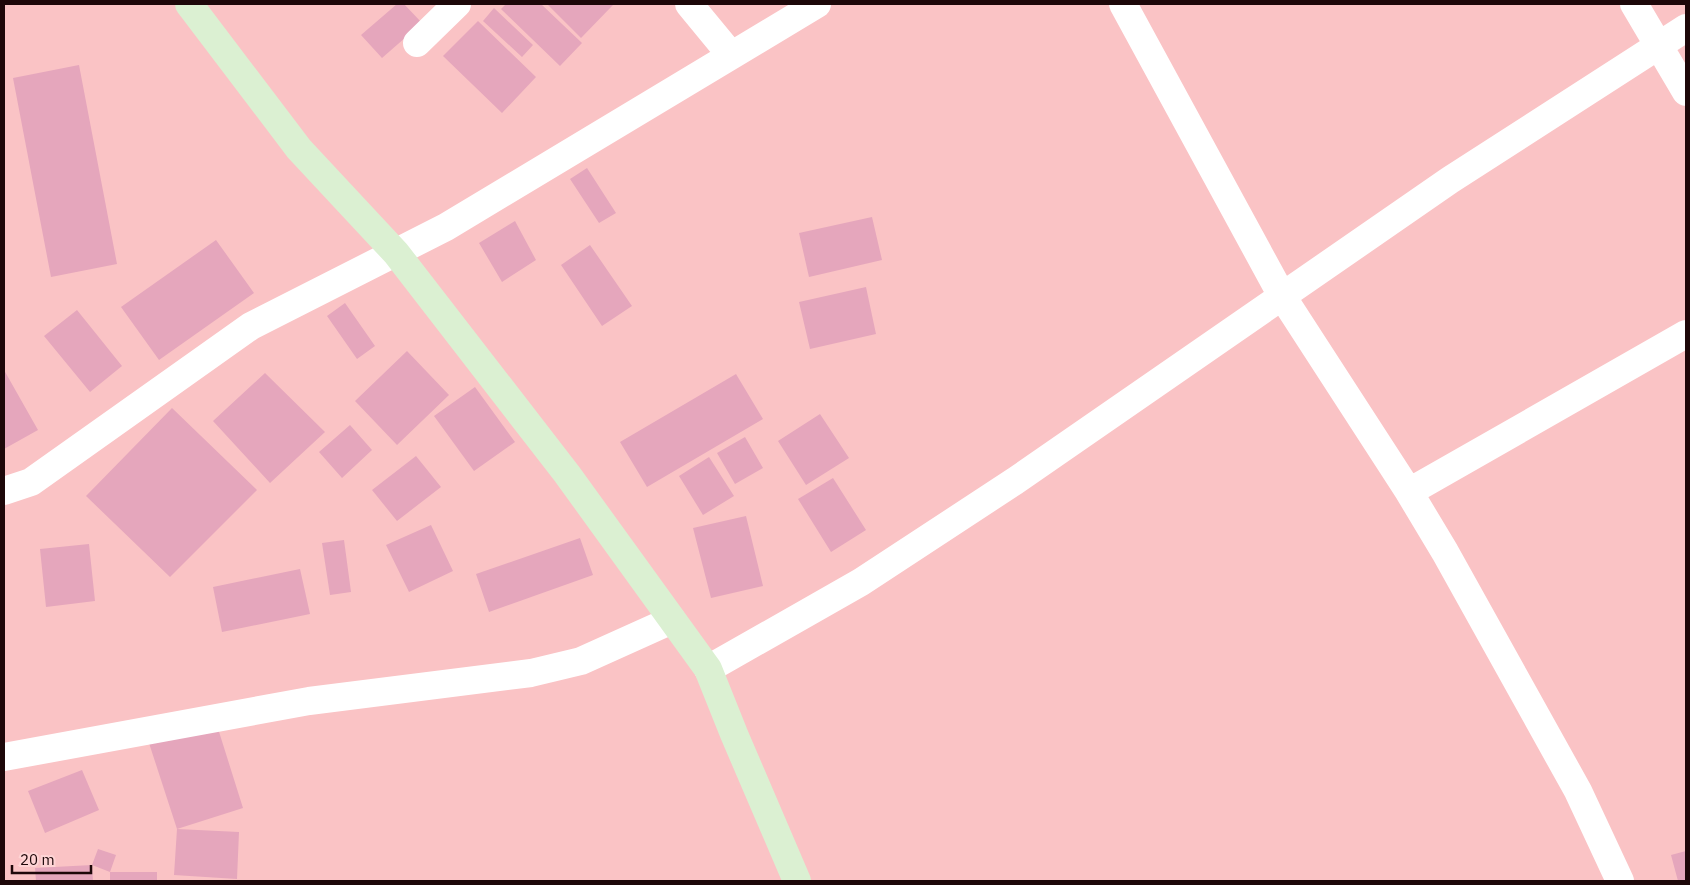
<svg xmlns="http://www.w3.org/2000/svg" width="1690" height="885" viewBox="0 0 1690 885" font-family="'IBM Plex Sans',sans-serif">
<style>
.building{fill:#e5a6bc}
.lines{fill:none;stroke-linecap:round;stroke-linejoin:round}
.street{stroke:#fff;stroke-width:28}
.secondary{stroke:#dbf0d2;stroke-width:28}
</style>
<rect width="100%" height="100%" fill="#fac3c5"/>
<path class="building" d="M 397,4 L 404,4 L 422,23 L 382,58 L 361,35 Z
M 506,4 L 541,4 L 582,43 L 560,66 L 501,9 Z
M 547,4 L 612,4 L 613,5 L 581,38 Z
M 494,8 L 533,45 L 522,57 L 483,21 Z
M 478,21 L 536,77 L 502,113 L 443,56 Z
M 79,65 L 117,264 L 51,277 L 13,78 Z
M 587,168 L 616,213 L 599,223 L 570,179 Z
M 872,217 L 882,260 L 809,277 L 799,233 Z
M 515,221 L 536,260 L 502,282 L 479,243 Z
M 216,240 L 254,293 L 159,360 L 121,307 Z
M 590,245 L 632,306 L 602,326 L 561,265 Z
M 866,287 L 876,334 L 810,349 L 799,302 Z
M 345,303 L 375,346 L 357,359 L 327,316 Z
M 77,310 L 122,366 L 90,392 L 44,336 Z
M 407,351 L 449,395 L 397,445 L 355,401 Z
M 4,370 L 38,430 L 4,449 Z
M 265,373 L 325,432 L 270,483 L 213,421 Z
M 736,374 L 763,419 L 647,487 L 620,442 Z
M 475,387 L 515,442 L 474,471 L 434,416 Z
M 172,408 L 257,490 L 170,577 L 86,496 Z
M 820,414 L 849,458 L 806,485 L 778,441 Z
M 350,425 L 372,450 L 342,478 L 319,452 Z
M 745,437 L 763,468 L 735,484 L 717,453 Z
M 416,456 L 441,487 L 397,521 L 372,490 Z
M 709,457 L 734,496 L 703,515 L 679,476 Z
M 833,478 L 866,530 L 831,552 L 798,499 Z
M 746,516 L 763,586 L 711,598 L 693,528 Z
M 431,525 L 453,571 L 409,592 L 386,545 Z
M 580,538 L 593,575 L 489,612 L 476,574 Z
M 344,540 L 351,592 L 330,595 L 322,543 Z
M 89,544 L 95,601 L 46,607 L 40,549 Z
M 300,569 L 310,614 L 222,632 L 213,587 Z
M 215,719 L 243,808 L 177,829 L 148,740 Z
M 82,770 L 99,810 L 45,833 L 28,791 Z
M 177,829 L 239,832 L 237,879 L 174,875 Z
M 98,849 L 116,855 L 110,872 L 92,865 L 93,881 L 36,881 L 35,868 L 92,865 Z
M 1686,851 L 1686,881 L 1678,881 L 1671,855 Z
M 110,872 L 157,872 L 157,881 L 110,881 Z"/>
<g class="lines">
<path class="street" d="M 689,4 L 731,55
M 1123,4 L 1282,296 L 1409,492 L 1445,552 L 1578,791 L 1620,881
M 1634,4 L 1686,92
M 417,43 L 457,4
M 4,491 L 31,482 L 251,326 L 446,227 L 817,4
M 1409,492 L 1686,334
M 708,669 L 861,582 L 1015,481 L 1450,180 L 1686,28
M 4,757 L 309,701 L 531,673 L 581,661 L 672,620"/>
<path class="secondary" d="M 189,4 L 299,149 L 396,253 L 567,474 L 708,669 L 734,734 L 797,881"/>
</g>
<rect width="1690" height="885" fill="none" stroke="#1d0709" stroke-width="10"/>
<path d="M12 865v8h79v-8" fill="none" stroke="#1d0709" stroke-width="2.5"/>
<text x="20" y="865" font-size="15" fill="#1d0709" stroke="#fed4d5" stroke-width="4" paint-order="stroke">20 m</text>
</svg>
